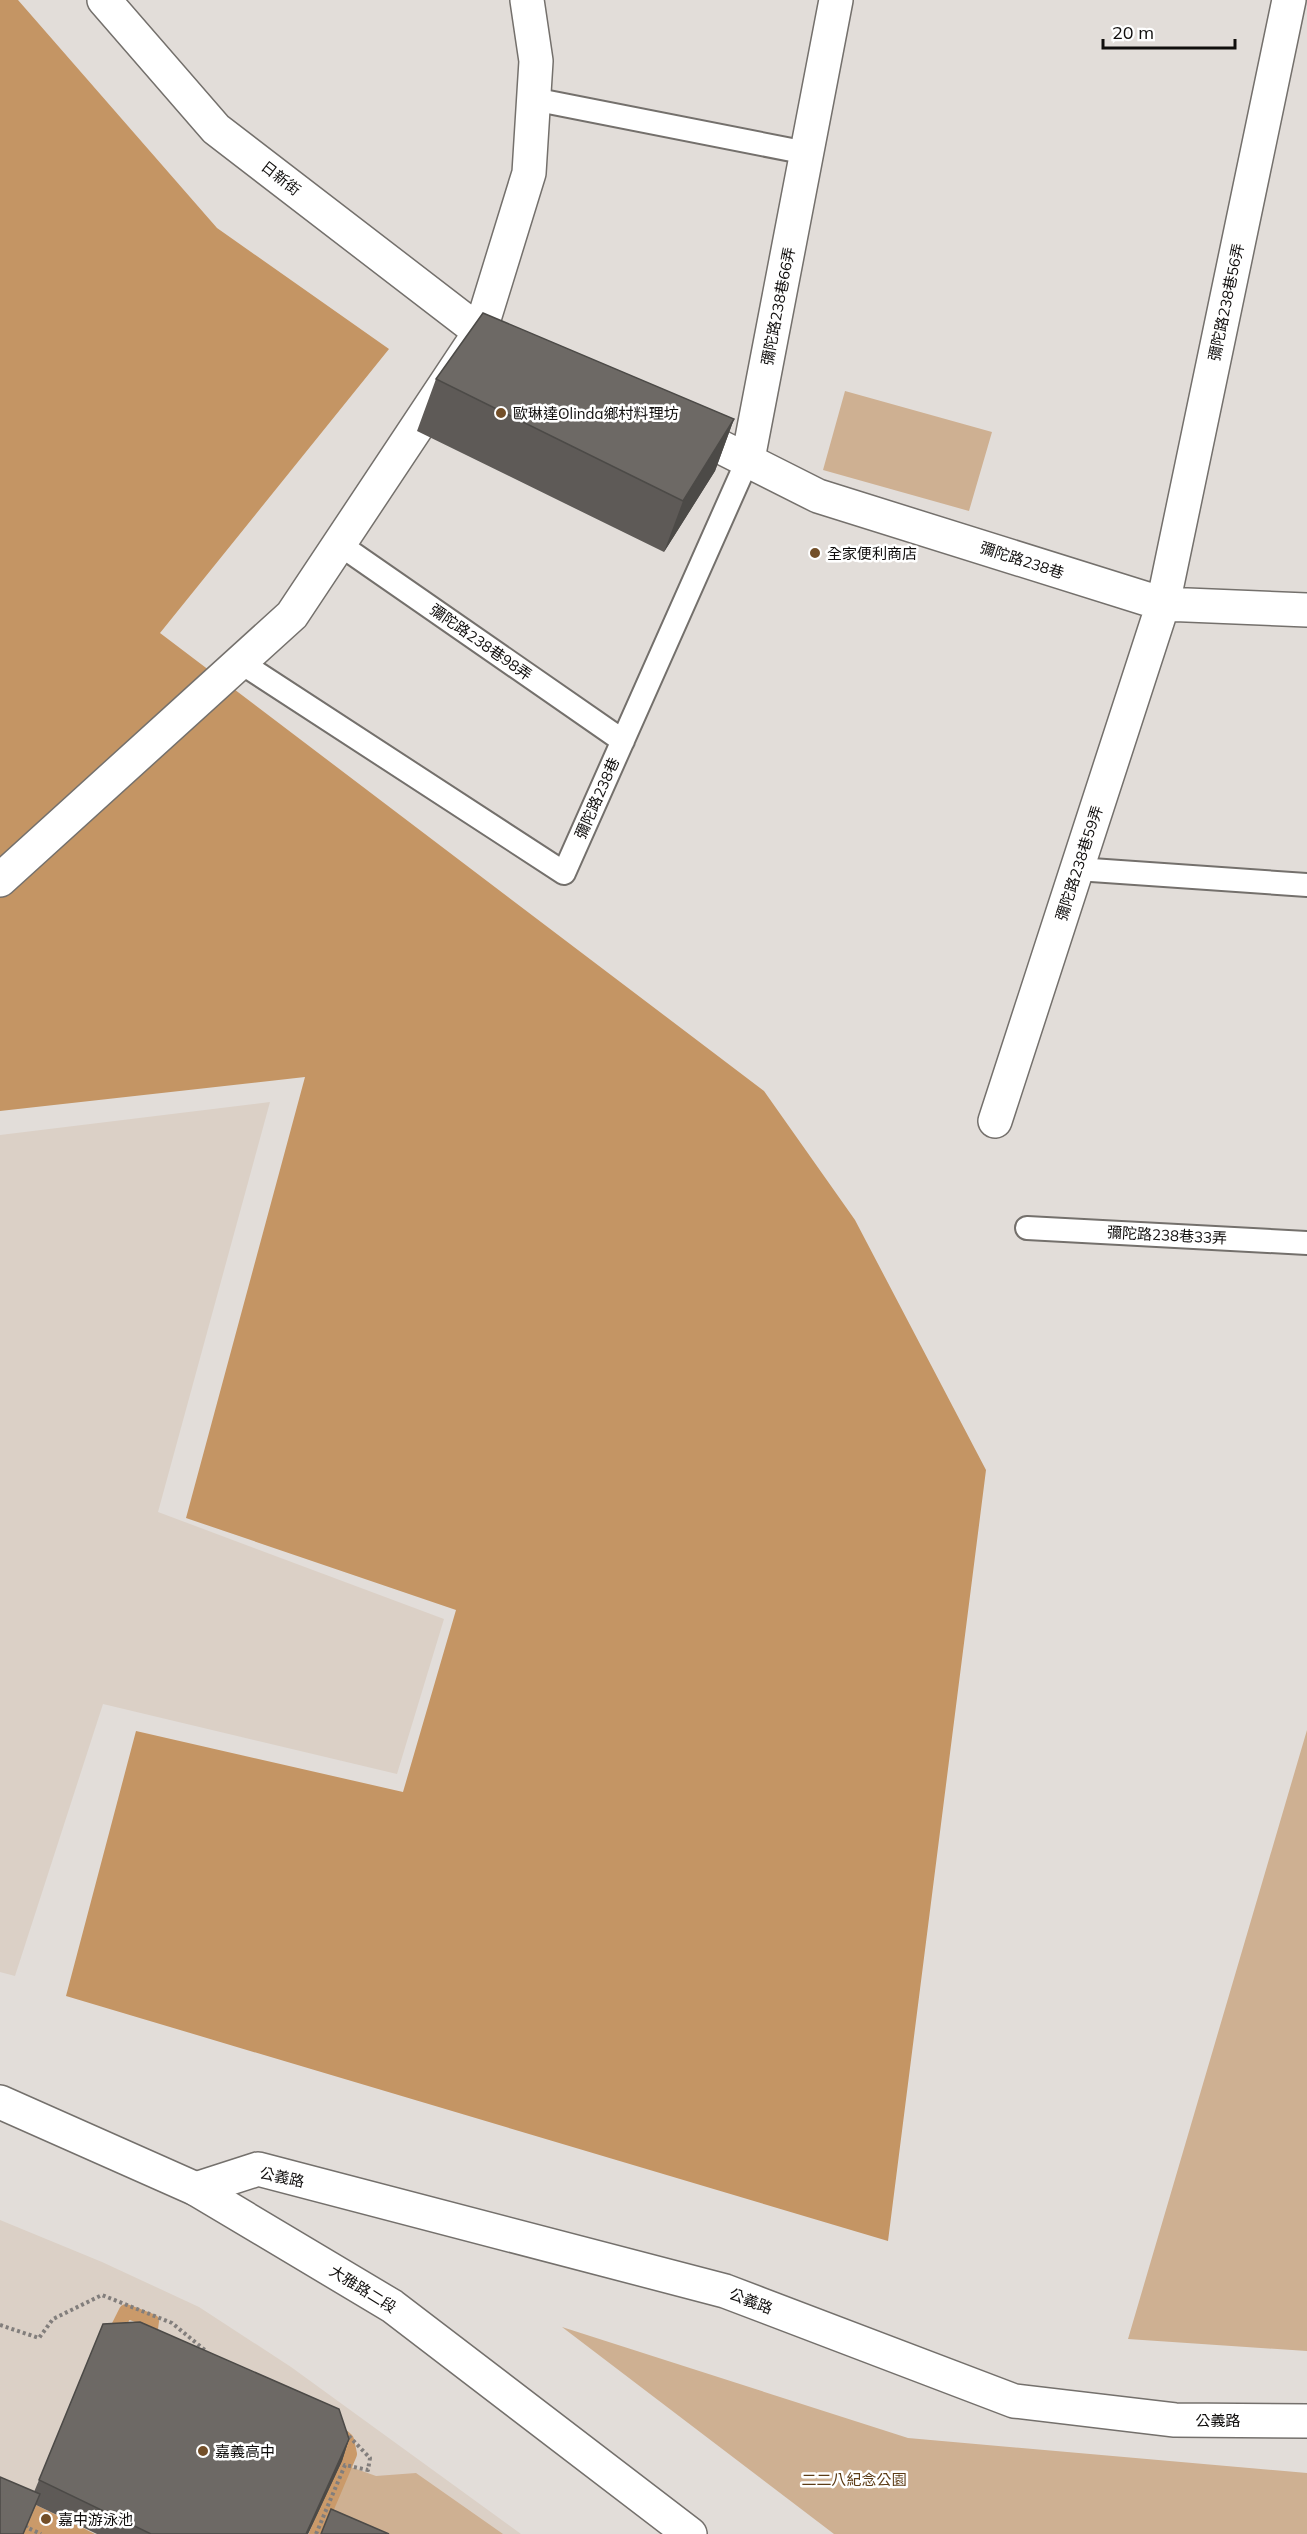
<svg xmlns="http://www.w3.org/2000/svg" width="1307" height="2534" viewBox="0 0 1307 2534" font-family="Mulish,'Noto Sans TC',sans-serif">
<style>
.built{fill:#dbd0c6}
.green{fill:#ceb092}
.forest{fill:#c49564}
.water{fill:#ca9a6a}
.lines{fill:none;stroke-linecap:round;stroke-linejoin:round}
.stream{stroke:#ca9a6a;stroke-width:14}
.lane-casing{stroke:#74706c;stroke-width:26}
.street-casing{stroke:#74706c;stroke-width:36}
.secondary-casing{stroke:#74706c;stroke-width:36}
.path{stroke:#827e7c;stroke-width:4;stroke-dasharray:3 3;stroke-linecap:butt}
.lane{stroke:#fff;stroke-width:22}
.street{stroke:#fff;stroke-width:33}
.secondary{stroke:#fff;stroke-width:33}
.wall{fill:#5e5a57}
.shaded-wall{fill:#4c4a47}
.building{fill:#6d6965;stroke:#4c4a47;stroke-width:1.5}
.poi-dot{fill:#734f29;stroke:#fff;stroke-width:2}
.labels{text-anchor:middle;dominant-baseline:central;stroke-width:5;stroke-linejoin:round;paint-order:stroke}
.street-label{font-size:15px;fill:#100e0d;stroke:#fff}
.poi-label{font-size:15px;fill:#100e0d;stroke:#fff;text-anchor:start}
.park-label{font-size:15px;fill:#5d3c16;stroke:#fff}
</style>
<rect width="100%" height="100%" fill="#e2ddd9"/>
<path class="built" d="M 270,1102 L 158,1512 L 444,1619 L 397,1774 L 103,1704 L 15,1976 L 0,1972 L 0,1135 Z
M 0,2220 L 102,2262 L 199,2307 L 291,2367 L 521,2534 L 0,2534 Z"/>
<path class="green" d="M 845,391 L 992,432 L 969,511 L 823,470 Z
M 1307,1730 L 1307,2351 L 1128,2339 Z
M 562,2327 L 908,2438 L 1307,2473 L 1307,2534 L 834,2534 Z
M 345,2465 L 376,2476 L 416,2473 L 503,2534 L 352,2534 L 322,2521 Z"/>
<path class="forest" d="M 0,0 L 18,0 L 217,228 L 389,349 L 160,633 L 764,1091 L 855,1220 L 986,1470 L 888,2241 L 66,1996 L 136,1731 L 403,1792 L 456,1610 L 186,1518 L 305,1077 L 0,1111 Z"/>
<path class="water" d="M 36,2505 L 95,2534 L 23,2534 Z"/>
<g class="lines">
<path class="stream" d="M 118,2327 L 126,2311 L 152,2321 L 149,2344
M 316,2534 L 350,2454 L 347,2440 L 337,2431"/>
<g class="lane-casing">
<path id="lane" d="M 533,99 L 807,153
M 339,544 L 623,741
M 240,662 L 564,873 L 748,459
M 1077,869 L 1307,885
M 1027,1228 L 1307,1243"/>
</g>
<g class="street-casing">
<path id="street" d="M 104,0 L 216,129 L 480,332 L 511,347
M 683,428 L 818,496 L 1163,604 L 1307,610
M 748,459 L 836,0
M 0,880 L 292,615 L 480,332 L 529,173 L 536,61 L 527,0
M 995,1121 L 1163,604 L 1289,0
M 196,2189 L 258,2169 L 725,2291 L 1014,2401 L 1175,2420 L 1307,2421"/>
</g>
<g class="secondary-casing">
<path id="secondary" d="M 0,2102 L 196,2189 L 392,2306 L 690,2534"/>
</g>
<path class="path" d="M 0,2325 L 39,2338 L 53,2319 L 102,2295 L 172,2323 L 206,2351
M 27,2525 L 26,2527 L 41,2534
M 316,2534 L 345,2465 L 368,2470 L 370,2458 L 345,2432"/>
<use href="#lane" class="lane"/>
<use href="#street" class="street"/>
<use href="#secondary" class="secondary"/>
</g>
<path class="wall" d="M 436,379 L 734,419 L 715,471 L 664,552 L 417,431 Z
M 349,2439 L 342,2461 L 308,2534 L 97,2534 L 36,2505 L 23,2534 L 34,2492 L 39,2480 Z"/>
<path class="shaded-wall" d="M 734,419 L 715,471 L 664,552 L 683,501 Z
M 349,2439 L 342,2461 L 308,2534 L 306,2534 Z"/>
<path class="building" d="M 483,313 L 734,419 L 683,501 L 436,379 Z
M 140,2322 L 339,2409 L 349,2439 L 306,2534 L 151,2534 L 39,2480 L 103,2324 Z
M 0,2477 L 40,2494 L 23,2534 L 0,2534 Z
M 331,2509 L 389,2534 L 321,2534 Z"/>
<g class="poi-dot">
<circle cx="501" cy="413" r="6"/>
<circle cx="815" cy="553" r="6"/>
<circle cx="203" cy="2451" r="6"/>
<circle cx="46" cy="2519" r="6"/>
</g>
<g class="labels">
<g class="street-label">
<text transform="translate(281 178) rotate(38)">日新街</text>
<text transform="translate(1226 302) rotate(-78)">彌陀路238巷56弄</text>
<text transform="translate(778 306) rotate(-79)">彌陀路238巷66弄</text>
<text transform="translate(1022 560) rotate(18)">彌陀路238巷</text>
<text transform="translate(481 642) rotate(35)">彌陀路238巷98弄</text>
<text transform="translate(597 798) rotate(-66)">彌陀路238巷</text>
<text transform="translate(1079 863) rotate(-72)">彌陀路238巷59弄</text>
<text transform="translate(1167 1235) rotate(3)">彌陀路238巷33弄</text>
<text transform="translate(282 2177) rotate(12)">公義路</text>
<text transform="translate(363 2289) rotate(32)">大雅路二段</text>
<text transform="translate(751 2301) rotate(21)">公義路</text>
<text x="1218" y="2420">公義路</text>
</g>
<g class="poi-label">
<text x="513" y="413">歐琳達Olinda鄉村料理坊</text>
<text x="827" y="553">全家便利商店</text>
<text x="215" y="2451">嘉義高中</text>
<text x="58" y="2519">嘉中游泳池</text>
</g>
<g class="park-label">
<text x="854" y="2479">二二八紀念公園</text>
</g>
</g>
<path d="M1103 39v9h132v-9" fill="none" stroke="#100e0d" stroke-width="3"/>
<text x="1112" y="39" font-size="18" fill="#100e0d" stroke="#ffffff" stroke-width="4.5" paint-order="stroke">20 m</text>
</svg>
